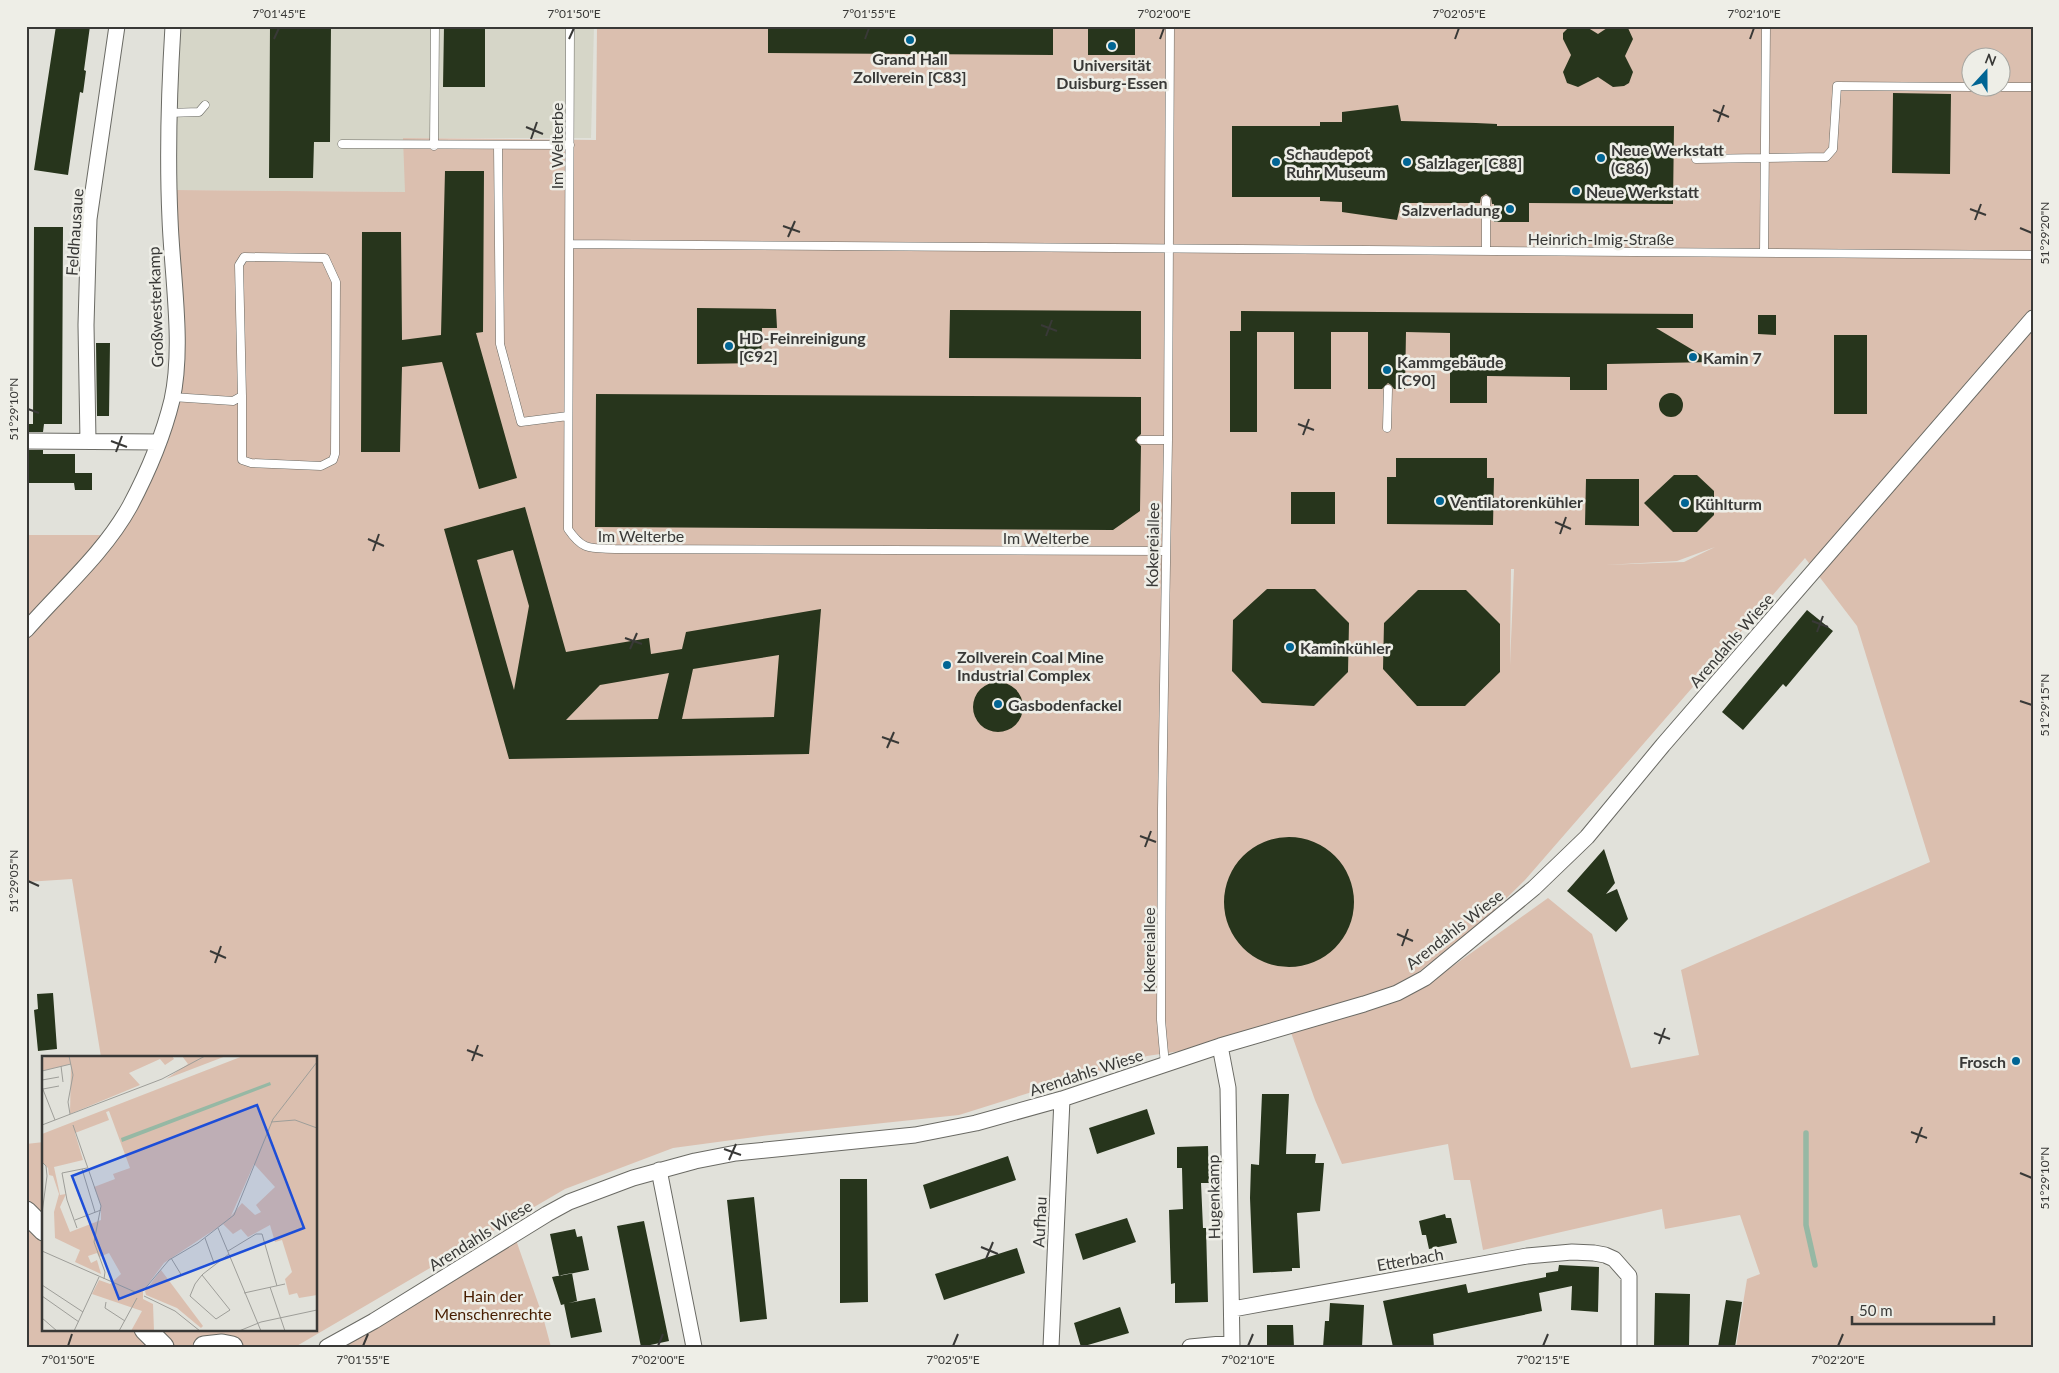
<svg xmlns="http://www.w3.org/2000/svg" width="2059" height="1373" viewBox="0 0 2059 1373" font-family="Lato,sans-serif">
<style>
.built{fill:#d6d6c8}
.green{fill:#dbbfaf;fill-rule:evenodd}
.lines{fill:none;stroke-linecap:round;stroke-linejoin:round}
.stream{stroke:#96b8a4;stroke-width:5.5}
.building{fill:#27351c;fill-rule:evenodd}
.service-casing{stroke:#6a6a64;stroke-width:9}
.minor-casing{stroke:#6a6a64;stroke-width:17}
.secondary-casing{stroke:#6a6a64;stroke-width:23}
.service{stroke:#fff;stroke-width:8}
.minor{stroke:#fff;stroke-width:15}
.secondary{stroke:#fff;stroke-width:21}
.ticks{fill:none;stroke:#393937;stroke-width:2}
.poi-dot{fill:#016594;stroke:#eeeee7;stroke-width:2}
.labels{text-anchor:middle;dominant-baseline:central;stroke-width:5;stroke-linejoin:round;paint-order:stroke}
.poi-label{font-size:16px;font-weight:bold;fill:#393937;stroke:#eeeee7;text-anchor:start}
.street-label{font-size:16px;fill:#393937;stroke:#eeeee7}
.park-label{font-size:16px;fill:#471d00;stroke:#eeeee7}
.inset-road{fill:none;stroke:#9e9e99;stroke-width:1}
.view{fill:#1d4ed8;fill-opacity:0.15;stroke:#1d4ed8;stroke-width:2.5}
.inset-edge{fill:none;stroke:#393937;stroke-width:2.5}
.neatline{fill:none;stroke:#393937;stroke-width:2}
.ticks-label{font-size:12px;text-anchor:middle;fill:#393937}
</style>
<rect width="100%" height="100%" fill="#e1e1da"/>
<path class="built" d="M 180,26 L 594,26 L 591,138 L 404,138 L 406,192 L 175,190 L 174,119 Z"/>
<path class="green" d="M 597,26 L 2033,26 L 2033,1347 L 1736,1347 L 1747,1279 L 1760,1274 L 1740,1215 L 1665,1229 L 1662,1209 L 1483,1250 L 1470,1180 L 1454,1180 L 1448,1144 L 1342,1164 L 1315,1100 L 1289,1027 L 1432,981 L 1548,898 L 1592,934 L 1631,1068 L 1699,1055 L 1681,970 L 1930,862 L 1857,626 L 1805,558 L 1525,880 L 1474,930 L 1420,971 L 1394,986 L 1364,998 L 1221,1045 L 1147,1056 L 959,1115 L 770,1135 L 673,1148 L 565,1189 L 295,1347 L 26,1347 L 26,1144 L 44,1142 L 44,1329 L 316,1329 L 316,1057 L 101,1057 L 72,879 L 26,882 L 26,535 L 118,535 L 174,401 L 175,190 L 405,192 L 403,138 L 596,140 ZM 1972,58 L 2002,58 L 2002,88 L 1972,88 ZM 1715,547 L 1684,562 L 1605,565 L 1677,561 ZM 1511,569 L 1514,569 L 1510,665 Z
M 516,1240 L 543,1317 L 551,1347 L 346,1347 L 375,1322 Z"/>
<g class="lines">
<path class="stream" d="M 1806,1133 L 1806,1225 L 1815,1265"/>
</g>
<path class="building" d="M 56,26 L 90,26 L 84,70 L 86,71 L 83,93 L 80,92 L 68,175 L 34,170 Z
M 270,26 L 331,26 L 330,142 L 314,142 L 313,178 L 269,178 Z
M 444,26 L 485,26 L 485,87 L 443,87 Z
M 768,26 L 1053,26 L 1053,55 L 768,53 Z
M 1088,26 L 1135,26 L 1135,55 L 1088,55 Z
M 1570,26 L 1585,26 L 1598,34 L 1610,26 L 1628,28 L 1633,39 L 1625,56 L 1633,72 L 1629,83 L 1624,86 L 1613,87 L 1598,77 L 1578,87 L 1567,83 L 1563,72 L 1571,55 L 1563,39 L 1563,33 Z
M 1893,93 L 1951,94 L 1950,174 L 1892,173 Z
M 1398,105 L 1401,121 L 1476,123 L 1497,124 L 1497,126 L 1674,126 L 1673,204 L 1529,203 L 1529,222 L 1494,222 L 1494,204 L 1492,204 L 1491,198 L 1486,194 L 1481,197 L 1480,203 L 1401,203 L 1397,220 L 1342,212 L 1342,202 L 1320,201 L 1320,197 L 1232,197 L 1232,126 L 1320,126 L 1320,122 L 1342,122 L 1342,112 Z
M 445,171 L 484,171 L 483,332 L 476,333 L 517,478 L 479,489 L 442,362 L 402,367 L 400,452 L 361,452 L 362,232 L 401,232 L 402,340 L 441,335 Z
M 34,227 L 63,227 L 62,424 L 44,424 L 43,432 L 26,432 L 26,424 L 33,424 Z
M 697,308 L 776,309 L 777,328 L 762,328 L 761,363 L 697,364 Z
M 950,310 L 1141,311 L 1141,359 L 949,358 Z
M 1241,311 L 1693,314 L 1693,328 L 1656,328 L 1713,362 L 1607,364 L 1607,390 L 1570,390 L 1570,377 L 1487,376 L 1487,403 L 1450,403 L 1450,333 L 1406,332 L 1405,389 L 1394,389 L 1391,385 L 1388,383 L 1382,389 L 1368,389 L 1368,332 L 1331,332 L 1331,389 L 1294,389 L 1294,332 L 1257,332 L 1257,432 L 1230,432 L 1230,331 L 1241,331 Z
M 1758,315 L 1776,315 L 1776,335 L 1758,334 Z
M 1834,335 L 1867,335 L 1867,414 L 1834,414 Z
M 96,343 L 110,343 L 109,416 L 97,416 Z
M1659 405a12 12 0 1 1 24 0a12 12 0 1 1-24 0Z
M 596,394 L 1141,397 L 1141,434 L 1135,440 L 1141,446 L 1140,511 L 1113,530 L 595,527 Z
M 26,450 L 43,450 L 43,454 L 75,454 L 75,473 L 92,473 L 92,490 L 75,490 L 74,483 L 26,483 Z
M 1396,458 L 1487,458 L 1487,478 L 1494,478 L 1493,525 L 1387,524 L 1387,477 L 1396,477 Z
M 1674,475 L 1697,475 L 1714,491 L 1714,515 L 1697,532 L 1673,532 L 1644,503 Z
M 1586,479 L 1639,479 L 1639,526 L 1585,525 Z
M 1291,492 L 1335,492 L 1335,524 L 1291,524 Z
M 525,507 L 566,652 L 649,638 L 651,654 L 682,649 L 686,632 L 821,609 L 809,754 L 509,759 L 444,529 ZM 513,550 L 529,606 L 514,690 L 477,560 ZM 779,655 L 774,717 L 682,719 L 693,669 ZM 669,673 L 658,719 L 566,720 L 600,685 Z
M 1267,589 L 1315,589 L 1349,623 L 1348,672 L 1314,706 L 1262,703 L 1232,671 L 1233,620 Z
M 1418,590 L 1466,590 L 1500,624 L 1500,672 L 1465,706 L 1417,706 L 1383,669 L 1384,623 Z
M 1807,610 L 1833,631 L 1786,687 L 1783,684 L 1743,730 L 1722,712 Z
M973 707a25 25 0 1 1 50 0a25 25 0 1 1-50 0Z
M1224 902a65 65 0 1 1 130 0a65 65 0 1 1-130 0Z
M 1604,849 L 1615,883 L 1606,894 L 1617,889 L 1628,919 L 1616,932 L 1567,891 Z
M 53,993 L 57,1049 L 38,1051 L 34,1010 L 38,1009 L 37,994 Z
M 1262,1094 L 1289,1094 L 1286,1154 L 1316,1154 L 1315,1163 L 1324,1163 L 1320,1211 L 1297,1213 L 1300,1268 L 1292,1268 L 1292,1271 L 1253,1273 L 1250,1198 L 1251,1164 L 1259,1165 Z
M 1147,1109 L 1155,1134 L 1097,1154 L 1089,1128 Z
M 1208,1146 L 1209,1183 L 1201,1183 L 1203,1228 L 1206,1228 L 1208,1302 L 1175,1303 L 1175,1283 L 1171,1284 L 1169,1210 L 1183,1209 L 1182,1168 L 1177,1168 L 1177,1147 Z
M 1008,1156 L 1016,1180 L 930,1209 L 923,1185 Z
M 840,1179 L 867,1179 L 868,1302 L 840,1303 Z
M 754,1197 L 767,1319 L 740,1322 L 727,1200 Z
M 1445,1214 L 1446,1218 L 1451,1218 L 1457,1243 L 1429,1249 L 1426,1235 L 1422,1235 L 1419,1221 Z
M 1127,1218 L 1136,1242 L 1083,1260 L 1075,1234 Z
M 644,1221 L 669,1341 L 641,1347 L 617,1226 Z
M 575,1229 L 577,1237 L 582,1236 L 589,1270 L 559,1276 L 550,1234 Z
M 1017,1248 L 1025,1273 L 944,1300 L 935,1274 Z
M 1559,1265 L 1599,1267 L 1598,1312 L 1571,1310 L 1572,1286 L 1539,1293 L 1542,1311 L 1433,1334 L 1434,1347 L 1393,1347 L 1383,1301 L 1466,1284 L 1468,1293 L 1546,1277 L 1546,1273 L 1558,1271 Z
M 572,1273 L 577,1301 L 561,1305 L 552,1277 Z
M 1655,1293 L 1690,1294 L 1689,1347 L 1654,1347 Z
M 595,1298 L 602,1332 L 571,1338 L 564,1304 Z
M 1726,1300 L 1742,1302 L 1735,1347 L 1718,1347 Z
M 1330,1303 L 1364,1305 L 1362,1347 L 1323,1347 L 1325,1321 L 1329,1321 Z
M 1120,1307 L 1129,1333 L 1081,1347 L 1074,1323 Z
M 1267,1325 L 1293,1325 L 1294,1347 L 1267,1347 Z"/>
<g class="lines">
<g class="service-casing">
<path id="service" d="M 570,26 L 568,529 C 583,551 590,548 615,549 L 1166,551
M 2002,87 L 2033,87
M 168,113 L 199,112 L 205,105
M 342,144 L 570,145
M 434,146 L 435,26
M 498,146 L 500,344 L 521,422 L 568,416
M 1696,159 L 1826,157 L 1833,149 L 1837,86 L 1972,87
M 570,244 L 2033,255
M 1486,251 L 1486,200
M 1764,253 L 1766,26
M 172,397 L 233,401 L 242,396 L 239,265 L 244,257 L 325,258 L 336,282 L 335,454 L 333,460 L 321,466 L 251,463 L 242,460 L 242,396
M 1387,428 L 1388,389
M 1141,440 L 1168,440
M 1165,1065 L 1161,1020 L 1162,809 L 1168,440 L 1170,26"/>
</g>
<g class="minor-casing">
<path id="minor" d="M 26,441 L 159,442
M 88,441 L 86,325 L 89,219 L 117,26
M 26,630 C 61,590 104,553 130,506 C 148,472 163,437 172,400 C 184,346 172,275 170,219 C 167,154 169,91 173,26
M 1220,1046 L 1228,1088 L 1232,1347
M 659,1170 L 694,1347
M 1233,1309 L 1527,1256 L 1572,1252 L 1594,1253 L 1605,1255 L 1614,1259 L 1629,1276 L 1629,1347
M 327,1347 L 374,1321 L 547,1214 L 569,1202 L 633,1178 L 695,1161 L 736,1153 L 915,1135 L 976,1123 L 1062,1099 L 1220,1046 L 1364,1004 L 1397,993 L 1425,978 L 1534,888 L 1587,837 L 1663,745 L 2033,318
M 1051,1347 L 1062,1099
M 1190,1347 L 1232,1343"/>
</g>
<g class="secondary-casing">
<path id="secondary" d="M 26,1212 L 44,1230
M 145,1329 L 163,1347
M 204,1347 L 222,1345 L 232,1347"/>
</g>
<use href="#service" class="service"/>
<use href="#minor" class="minor"/>
<use href="#secondary" class="secondary"/>
</g>
<path class="ticks" d="M 274,39 L 279,28M 569,39 L 574,28M 865,39 L 869,28M 1160,39 L 1164,28M 1455,39 L 1459,28M 1750,39 L 1754,28M 1713,110 L 1729,117M 1718,122 L 1724,105M 526,127 L 543,134M 531,139 L 537,122M 1970,209 L 1986,215M 1975,220 L 1981,204M 783,226 L 800,232M 2020,228 L 2032,233M 788,237 L 795,221M 1041,325 L 1057,331M 1046,336 L 1052,320M 28,409 L 39,413M 1298,424 L 1314,430M 1303,435 L 1309,419M 111,441 L 127,447M 116,452 L 122,436M 1555,522 L 1571,529M 1560,534 L 1566,517M 368,539 L 384,546M 373,551 L 379,534M 1812,621 L 1828,627M 1817,632 L 1823,616M 625,638 L 642,644M 630,649 L 637,633M 2020,701 L 2032,705M 882,737 L 899,743M 887,748 L 894,732M 1140,836 L 1156,842M 1145,847 L 1151,831M 28,881 L 39,886M 1397,934 L 1413,941M 1402,946 L 1408,929M 210,951 L 226,958M 215,963 L 221,946M 1654,1033 L 1670,1039M 1659,1044 L 1665,1028M 467,1050 L 483,1056M 472,1061 L 478,1045M 1911,1132 L 1927,1138M 1916,1143 L 1922,1127M 724,1149 L 741,1155M 729,1160 L 736,1144M 2020,1173 L 2032,1178M 981,1247 L 998,1254M 986,1259 L 993,1242M 68,1346 L 72,1334M 363,1346 L 368,1334M 658,1346 L 663,1334M 953,1346 L 958,1334M 1248,1346 L 1253,1334M 1543,1346 L 1548,1334M 1838,1346 L 1843,1334"/>
<g class="poi-dot">
<circle cx="910" cy="40" r="5"/>
<circle cx="1112" cy="46" r="5"/>
<circle cx="1601" cy="158" r="5"/>
<circle cx="1276" cy="162" r="5"/>
<circle cx="1407" cy="162" r="5"/>
<circle cx="1576" cy="191" r="5"/>
<circle cx="1510" cy="209" r="5"/>
<circle cx="729" cy="346" r="5"/>
<circle cx="1693" cy="357" r="5"/>
<circle cx="1387" cy="370" r="5"/>
<circle cx="1440" cy="501" r="5"/>
<circle cx="1685" cy="503" r="5"/>
<circle cx="1290" cy="647" r="5"/>
<circle cx="947" cy="665" r="5"/>
<circle cx="998" cy="704" r="5"/>
<circle cx="2016" cy="1061" r="5"/>
</g>
<g class="labels">
<g class="poi-label">
<text x="910" y="58" text-anchor="middle">Grand Hall<tspan x="910" dy="18">Zollverein [C83]</tspan></text>
<text x="1112" y="64" text-anchor="middle">Universität<tspan x="1112" dy="18">Duisburg-Essen</tspan></text>
<text x="1611" y="149">Neue Werkstatt<tspan x="1611" dy="18">(C86)</tspan></text>
<text x="1286" y="153">Schaudepot<tspan x="1286" dy="18">Ruhr Museum</tspan></text>
<text x="1417" y="162">Salzlager [C88]</text>
<text x="1586" y="191">Neue Werkstatt</text>
<text x="1500" y="209" text-anchor="end">Salzverladung</text>
<text x="739" y="337">HD-Feinreinigung<tspan x="739" dy="18">[C92]</tspan></text>
<text x="1703" y="357">Kamin 7</text>
<text x="1397" y="361">Kammgebäude<tspan x="1397" dy="18">[C90]</tspan></text>
<text x="1450" y="501">Ventilatorenkühler</text>
<text x="1695" y="503">Kühlturm</text>
<text x="1300" y="647">Kaminkühler</text>
<text x="957" y="656">Zollverein Coal Mine<tspan x="957" dy="18">Industrial Complex</tspan></text>
<text x="1008" y="704">Gasbodenfackel</text>
<text x="2006" y="1061" text-anchor="end">Frosch</text>
</g>
<g class="street-label">
<text transform="translate(556 146) rotate(-90)">Im Welterbe</text>
<text transform="translate(74 232) rotate(-86)">Feldhausaue</text>
<text x="1601" y="238">Heinrich-Imig-Straße</text>
<text transform="translate(155 307) rotate(-92)">Großwesterkamp</text>
<text x="641" y="535">Im Welterbe</text>
<text x="1046" y="537">Im Welterbe</text>
<text transform="translate(1152 545) rotate(-89)">Kokereiallee</text>
<text transform="translate(1731 640) rotate(-49)">Arendahls Wiese</text>
<text transform="translate(1454 929) rotate(-38)">Arendahls Wiese</text>
<text transform="translate(1148 950) rotate(-90)">Kokereiallee</text>
<text transform="translate(1086 1072) rotate(-18)">Arendahls Wiese</text>
<text transform="translate(1213 1197) rotate(-91)">Hugenkamp</text>
<text transform="translate(1039 1222) rotate(-87)">Aufhau</text>
<text transform="translate(480 1235) rotate(-32)">Arendahls Wiese</text>
<text transform="translate(1410 1259) rotate(-10)">Etterbach</text>
</g>
<g class="park-label">
<text x="493" y="1295">Hain der<tspan x="493" dy="18">Menschenrechte</tspan></text>
</g>
</g>
<g transform="translate(42 1056)">
<rect width="275" height="275" fill="#e1e1da"/>
<path d="M 8,0 L 130,0 L 132,3 L 123,9 L 118,3 L 87,17 L 98,29 L 28,58 L 29,8 L 0,15 L 0,2 ZM 140,0 L 184,0 L 124,23 L 146,8 ZM 201,0 L 275,0 L 275,239 L 257,242 L 255,237 L 247,239 L 243,223 L 250,216 L 240,184 L 233,186 L 228,169 L 206,181 L 199,173 L 191,178 L 181,168 L 122,207 L 101,235 L 101,243 L 111,248 L 112,275 L 89,275 L 100,255 L 50,238 L 57,224 L 68,228 L 79,218 L 67,197 L 57,201 L 55,197 L 46,200 L 49,207 L 55,204 L 59,218 L 33,206 L 38,194 L 13,182 L 12,156 L 17,138 L 11,120 L 7,119 L 6,112 L 0,106 L 0,78 ZM 67,55 L 88,112 L 71,118 L 73,123 L 52,131 L 59,150 L 59,164 L 28,176 L 18,151 L 24,138 L 18,139 L 12,111 L 41,104 L 33,77 L 67,64 L 64,56 ZM 212,108 L 233,131 L 214,149 L 219,156 L 213,159 L 200,147 L 189,160 ZM 119,214 L 161,270 L 159,272 L 135,252 L 104,239 L 103,235 Z" fill="#dbbfaf" fill-rule="evenodd"/>
<path d="M 228,26 L 229,29 L 80,86 L 79,82 Z" fill="#96b8a4"/>
<path class="inset-road" d="M 27,0 L 31,19 L 26,46 L 28,58M 19,10 L 21,26M 0,15 L 29,8M 0,24 L 17,21M 0,31 L 13,64M 1,33 L 17,30M 229,66 L 253,64 L 275,72M 0,69 L 120,23 L 163,0M 31,69 L 59,150 L 52,186 L 63,216 L 62,223M 0,106 L 4,110 L 5,120 L 0,157M 40,113 L 53,156M 33,164 L 59,154M 35,172 L 25,144 L 20,117 L 45,112M 176,172 L 219,275M 163,182 L 172,207M 0,195 L 93,236M 186,195 L 214,178 L 220,178 L 235,230M 129,202 L 140,220M 160,219 L 188,254 L 174,263 L 148,240 L 153,228 L 156,224 L 160,219 L 161,218 L 187,198M 0,229 L 41,256M 228,231 L 243,275M 101,235 L 127,204 L 156,187 L 192,159 L 231,63 L 275,6M 202,237 L 243,228M 0,240 L 37,266M 102,240 L 133,255 L 158,275M 64,246 L 63,252 L 83,265M 0,262 L 15,275M 32,275 L 57,221M 77,275 L 95,242M 197,275 L 219,266 L 275,254"/>
<path class="view" d="M 215,49 L 262,172 L 77,243 L 30,120 Z"/>
<rect width="275" height="275" class="inset-edge"/>
</g>
<rect width="2059" height="1373" fill="none" stroke="#eeeee7" stroke-width="55"/>
<g transform="translate(1986 72) rotate(21)"><circle r="24" fill="#eeeee7" stroke="#a6a6a1"/>
<path d="M0-4L9 19L0 12L-9 19Z" fill="#016594"/>
<text y="-8" font-size="14" font-weight="bold" text-anchor="middle" fill="#393937">N</text>
</g>
<path d="M1852 1316v8h142v-8" fill="none" stroke="#393937" stroke-width="2.5"/>
<text x="1859" y="1316" font-size="15" fill="#393937" stroke="#eeeee7" stroke-width="4" paint-order="stroke">50 m</text>
<rect x="28" y="28" width="2004" height="1318" class="neatline"/>
<g class="ticks-label">
<text x="279" y="18">7°01'45"E</text>
<text x="574" y="18">7°01'50"E</text>
<text x="869" y="18">7°01'55"E</text>
<text x="1164" y="18">7°02'00"E</text>
<text x="1459" y="18">7°02'05"E</text>
<text x="1754" y="18">7°02'10"E</text>
<text transform="translate(2045 233) rotate(-90)" y="4">51°29'20"N</text>
<text transform="translate(14 409) rotate(-90)" y="4">51°29'10"N</text>
<text transform="translate(2045 705) rotate(-90)" y="4">51°29'15"N</text>
<text transform="translate(14 881) rotate(-90)" y="4">51°29'05"N</text>
<text transform="translate(2045 1178) rotate(-90)" y="4">51°29'10"N</text>
<text x="68" y="1364">7°01'50"E</text>
<text x="363" y="1364">7°01'55"E</text>
<text x="658" y="1364">7°02'00"E</text>
<text x="953" y="1364">7°02'05"E</text>
<text x="1248" y="1364">7°02'10"E</text>
<text x="1543" y="1364">7°02'15"E</text>
<text x="1838" y="1364">7°02'20"E</text>
</g>
</svg>
